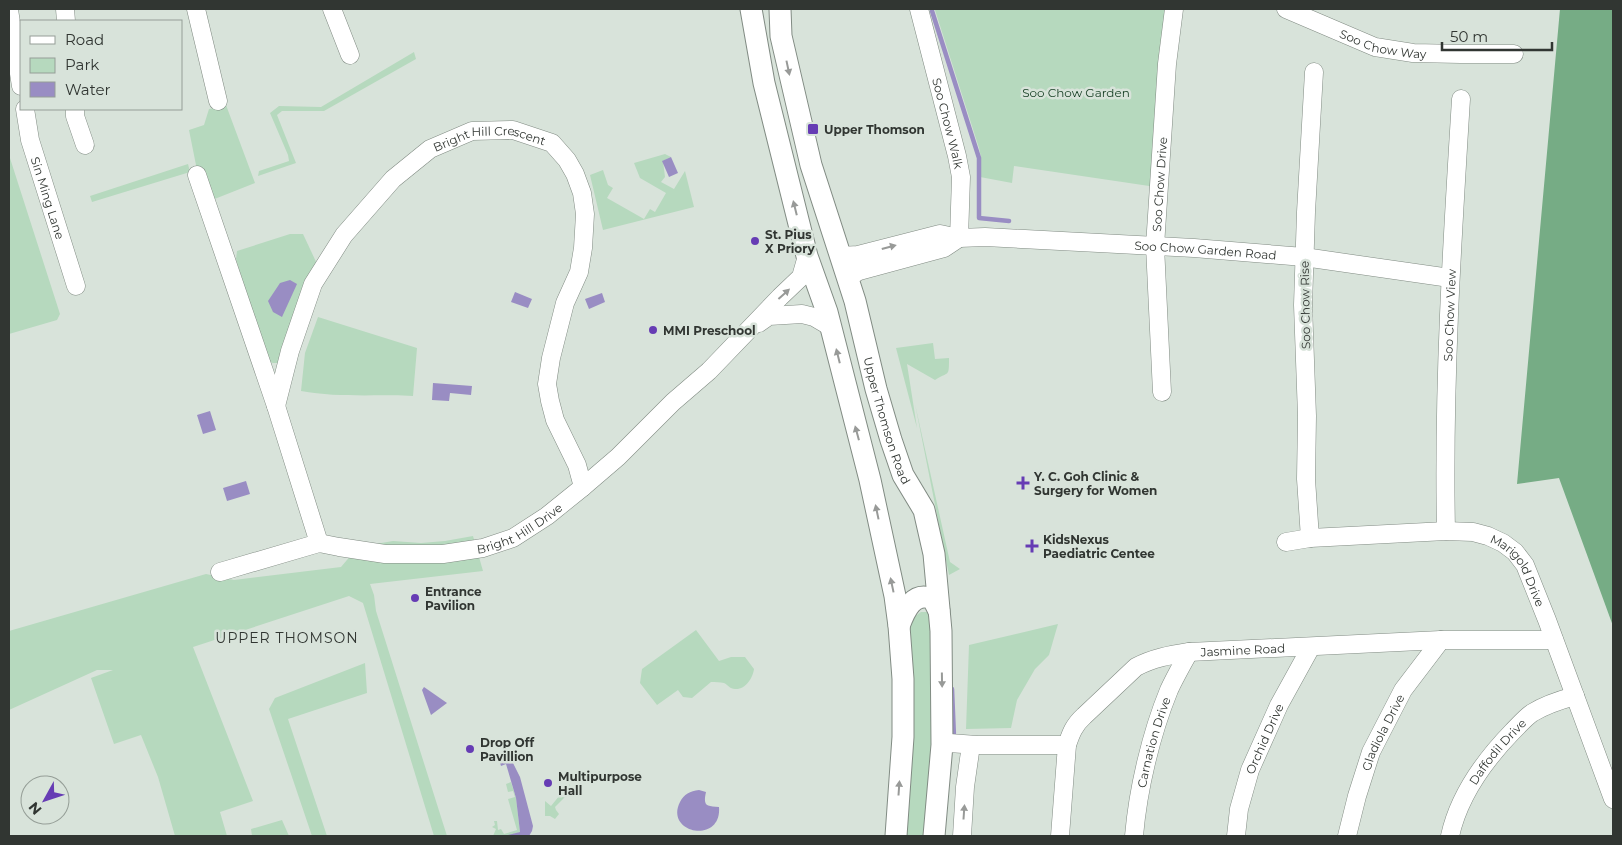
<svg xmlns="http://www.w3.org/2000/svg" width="1622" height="845" viewBox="0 0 1622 845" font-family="Montserrat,sans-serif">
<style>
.green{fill:#b6d9be}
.forest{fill:#76ac85}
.water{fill:#998dc3}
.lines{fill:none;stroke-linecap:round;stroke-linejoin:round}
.stream{stroke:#998dc3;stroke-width:4.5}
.minor-casing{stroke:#818b83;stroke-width:19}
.major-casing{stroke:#818b83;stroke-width:23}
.minor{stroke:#fff;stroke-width:18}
.major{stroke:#fff;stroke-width:21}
.oneway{fill:#989a98}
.poi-dot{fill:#663cb4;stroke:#d8e3da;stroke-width:2}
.labels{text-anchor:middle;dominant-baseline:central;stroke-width:5;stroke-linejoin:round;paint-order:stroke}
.street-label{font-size:12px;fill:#313632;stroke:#d8e3da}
.park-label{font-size:12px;fill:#143d22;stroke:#d8e3da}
.poi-label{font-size:12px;font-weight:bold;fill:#313632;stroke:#d8e3da;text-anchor:start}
.neighbourhood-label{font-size:14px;letter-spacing:1px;fill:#313632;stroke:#d8e3da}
</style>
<rect width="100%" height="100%" fill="#d8e3da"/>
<path class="green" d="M 936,9 L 1174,9 L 1156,187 L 1014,166 L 1012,183 L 980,177 L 981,157 L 979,148 L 935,10 Z
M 414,52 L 416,59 L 324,111 L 282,111 L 277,115 L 296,163 L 258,176 L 259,171 L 289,161 L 288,155 L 270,113 L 279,106 L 321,107 Z
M 226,105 L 255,183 L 207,202 L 198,175 L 189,130 L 204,125 L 209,109 Z
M 665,154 L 671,157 L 663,161 L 665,177 L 661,182 L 674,189 L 685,171 L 694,207 L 603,230 L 590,175 L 603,170 L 608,185 L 613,188 L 607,198 L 644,219 L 650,209 L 655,212 L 666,193 L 640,178 L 634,163 Z
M 9,155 L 60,314 L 57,320 L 9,334 Z
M 188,164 L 190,172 L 92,202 L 90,196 Z
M 290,234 L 303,234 L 318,266 L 279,363 L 273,363 L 267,361 L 236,259 L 237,251 Z
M 318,317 L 417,348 L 413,396 C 376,394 338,398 301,391 L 305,353 Z
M 933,343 L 935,359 L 949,358 C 949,378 949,371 935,380 L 907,364 L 917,428 L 896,348 Z
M 915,404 L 950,562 L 960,569 L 949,575 Z
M 473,536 L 483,571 L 370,584 L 374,595 L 376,611 L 447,836 L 434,836 L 363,603 L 349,596 L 193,647 L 253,801 L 220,812 L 227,836 L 175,836 L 158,777 L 141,735 L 114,744 L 91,678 L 113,670 L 97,670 L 9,710 L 9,631 L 206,574 L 234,580 L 341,567 L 358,547 L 393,541 L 421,543 L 445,541 Z
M 921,612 L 933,612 L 934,836 L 896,836 L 905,623 Z
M 1058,624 L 1049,655 L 1035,669 L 1017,700 L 1011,728 L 966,729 L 969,645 Z
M 696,630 L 719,661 L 731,657 L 745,657 L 754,669 C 753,678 745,690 735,689 C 730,689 728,685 724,683 C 720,682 715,682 711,682 L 692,698 L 683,697 L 678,690 L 657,705 L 640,683 L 642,669 Z
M 365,663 L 367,693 L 288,719 L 327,836 L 312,836 L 269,709 L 275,698 Z
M 511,782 L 516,798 L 520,832 L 508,836 L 493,836 L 496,829 L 492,827 L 495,825 L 494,821 L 497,821 L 498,830 L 501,829 L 504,834 L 517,830 L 508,799 L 515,797 L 513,791 L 508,792 L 506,784 Z
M 569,784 L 573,789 L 555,807 L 556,810 L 559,814 L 555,819 L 550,816 L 545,816 L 545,801 L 551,806 Z
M 282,820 L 289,836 L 252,836 L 251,829 Z"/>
<path class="forest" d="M 1560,9 L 1613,9 L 1613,626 L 1559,478 L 1517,484 Z"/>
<path class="water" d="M 671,157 L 678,173 L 669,177 L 662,161 Z
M 290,280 L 297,284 L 282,317 L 273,312 L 268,301 L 280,283 Z
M 515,292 L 532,299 L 528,308 L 511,302 Z
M 602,293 L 605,302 L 589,309 L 585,299 Z
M 433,383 L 472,386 L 471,395 L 450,393 L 449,401 L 432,400 Z
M 210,411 L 216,430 L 203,434 L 197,415 Z
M 246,481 L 250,494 L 227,501 L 223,488 Z
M 424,687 L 447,703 L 431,715 L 422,690 Z
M 502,752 L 513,763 L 520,777 L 533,826 L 532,831 L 529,836 L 508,835 L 520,832 L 516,798 L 506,764 L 501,766 L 497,753 Z
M 699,790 L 706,792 C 703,806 706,806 719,807 C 722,845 664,833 680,802 C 684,794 690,791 699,790 Z"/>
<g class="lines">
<path class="stream" d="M 932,11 L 979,158 L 979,218 L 1009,221
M 952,689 L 954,737"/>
<g class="minor-casing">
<g id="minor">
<path d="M 65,9 L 66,21"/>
<path d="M 196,9 L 218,101"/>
<path d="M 332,9 L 350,55"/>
<path id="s1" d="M 919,9 L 957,156 L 961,177 L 959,238"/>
<path id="s2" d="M 1286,9 L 1375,47 L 1413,53 L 1461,54 L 1514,54"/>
<path d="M 9,10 L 21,86"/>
<path id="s3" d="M 25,109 L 30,140 L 76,286"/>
<path d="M 75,109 L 75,116 L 85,145"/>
<path d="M 197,175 L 276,406 L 319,543"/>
<path id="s4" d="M 841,256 L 858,255 L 940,234 L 959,238 L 985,237 L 1194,248 L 1304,257 L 1450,278"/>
<path d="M 847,278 L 859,271 L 944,248 L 959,238"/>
<path d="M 759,323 L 769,316 L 802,314 L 814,317 L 831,327"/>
<path id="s5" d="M 1162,392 L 1155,246 L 1167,64 L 1174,9"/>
<path id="s6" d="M 276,406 L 290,351 L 313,284 L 344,235 L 393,179 L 430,149 L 472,131 L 513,130 L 552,143 L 567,160 L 575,174 L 582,193 L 585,214 L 583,248 L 579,272 L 565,303 L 551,358 L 547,384 L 550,401 L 555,420 L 577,465 L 583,487"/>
<path id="s7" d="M 1446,531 C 1443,387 1452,243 1461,99"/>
<path d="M 1310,538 L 1306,479 L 1307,416 L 1303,305 L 1306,212 L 1314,72"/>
<path id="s8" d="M 1286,542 L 1310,538 L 1446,531 L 1473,532 L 1488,536 L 1503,543 L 1515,552 L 1525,565 L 1547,620 L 1613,799"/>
<path id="s9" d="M 220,572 L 319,543 L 339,547 L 385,554 L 443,554 L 483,548 L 513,538 L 547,516 L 583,487 L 618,457 L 673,402 L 709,371 L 780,297 L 801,277 L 807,256"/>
<path d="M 942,745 L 949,743 L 977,745 L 1067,745"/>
<path d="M 962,836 L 965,787 L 971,745"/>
<path id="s10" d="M 1060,836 L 1067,745 C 1071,733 1074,725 1084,716 L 1136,667 C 1153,658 1170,655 1189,652 L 1441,640 L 1554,640"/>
<path id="s11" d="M 1134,836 C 1138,789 1151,734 1169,690 C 1175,677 1182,665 1189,652"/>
<path id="s12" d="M 1236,836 L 1239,809 L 1250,770 L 1279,705 L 1311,647"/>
<path id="s13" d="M 1347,836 L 1357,796 L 1371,752 L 1403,690 L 1441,640"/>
<path id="s14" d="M 1450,836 C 1459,795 1484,761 1512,732 C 1519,725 1525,718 1532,713 C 1545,705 1560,700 1575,696"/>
</g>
</g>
<g class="major-casing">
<g id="major">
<path d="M 751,9 L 764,83 L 807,256 L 827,312 L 870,480 L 895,596 L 899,626 L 903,679 L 903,737 L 896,836"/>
<path id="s15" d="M 780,9 L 781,36 L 811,165 L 855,301 L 876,389 L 891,440 L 903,475 L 924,510 L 934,554 L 941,631 L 942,745 L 934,836"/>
<path d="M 899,626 C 905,610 913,591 933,599 L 939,611"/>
</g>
</g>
<use href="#minor" class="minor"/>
<use href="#major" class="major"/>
</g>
<defs><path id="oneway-solid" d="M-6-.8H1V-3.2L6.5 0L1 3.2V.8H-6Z" transform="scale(1.25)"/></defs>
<g class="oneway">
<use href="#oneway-solid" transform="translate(788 68) rotate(78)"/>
<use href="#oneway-solid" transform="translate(795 208) rotate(-104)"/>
<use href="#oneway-solid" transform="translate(889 247) rotate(-15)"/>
<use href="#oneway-solid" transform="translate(784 294) rotate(-42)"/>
<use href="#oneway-solid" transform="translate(838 356) rotate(-104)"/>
<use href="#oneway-solid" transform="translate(857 433) rotate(-105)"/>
<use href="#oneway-solid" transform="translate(877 512) rotate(-102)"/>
<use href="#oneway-solid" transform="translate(892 585) rotate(-102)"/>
<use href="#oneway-solid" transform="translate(942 680) rotate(89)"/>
<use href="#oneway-solid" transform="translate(899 788) rotate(-86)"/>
<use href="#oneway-solid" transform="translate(964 812) rotate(-86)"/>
</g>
<g class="poi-dot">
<rect x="807" y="123" width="12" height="12" rx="2.5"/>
<circle cx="755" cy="241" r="5"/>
<circle cx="653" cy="330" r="5"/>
<path d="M1020.5 475.5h5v5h5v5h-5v5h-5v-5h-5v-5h5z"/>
<path d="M1029.5 538.5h5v5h5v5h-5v5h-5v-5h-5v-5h5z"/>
<circle cx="415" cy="598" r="5"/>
<circle cx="470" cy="749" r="5"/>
<circle cx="548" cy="783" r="5"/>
</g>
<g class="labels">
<g class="street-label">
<text stroke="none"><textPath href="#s2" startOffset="104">Soo Chow Way</textPath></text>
<text stroke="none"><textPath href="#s1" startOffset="118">Soo Chow Walk</textPath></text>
<text stroke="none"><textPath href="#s6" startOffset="370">Bright Hill Crescent</textPath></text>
<text stroke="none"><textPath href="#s5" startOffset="208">Soo Chow Drive</textPath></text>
<text stroke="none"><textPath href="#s3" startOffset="92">Sin Ming Lane</textPath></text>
<text stroke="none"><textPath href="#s4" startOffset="368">Soo Chow Garden Road</textPath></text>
<text transform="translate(1305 305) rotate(-91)">Soo Chow Rise</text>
<text stroke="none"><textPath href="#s7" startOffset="216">Soo Chow View</textPath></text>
<text stroke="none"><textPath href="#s15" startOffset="426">Upper Thomson Road</textPath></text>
<text stroke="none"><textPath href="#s9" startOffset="310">Bright Hill Drive</textPath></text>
<text stroke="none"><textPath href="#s8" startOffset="251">Marigold Drive</textPath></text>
<text stroke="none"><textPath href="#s10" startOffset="306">Jasmine Road</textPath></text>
<text stroke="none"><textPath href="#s13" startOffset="110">Gladiola Drive</textPath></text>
<text stroke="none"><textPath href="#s12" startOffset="102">Orchid Drive</textPath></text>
<text stroke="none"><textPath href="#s11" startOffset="96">Carnation Drive</textPath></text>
<text stroke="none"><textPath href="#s14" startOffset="98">Daffodil Drive</textPath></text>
</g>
<g class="park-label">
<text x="1076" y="92">Soo Chow Garden</text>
</g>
<g class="poi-label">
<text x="824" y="129">Upper Thomson</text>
<text x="765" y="234">St. Pius<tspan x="765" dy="14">X Priory</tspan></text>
<text x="663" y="330">MMI Preschool</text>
<text x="1034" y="476">Y. C. Goh Clinic &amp;<tspan x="1034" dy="14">Surgery for Women</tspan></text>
<text x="1043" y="539">KidsNexus<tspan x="1043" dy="14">Paediatric Centee</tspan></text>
<text x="425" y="591">Entrance<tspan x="425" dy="14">Pavilion</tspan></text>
<text x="480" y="742">Drop Off<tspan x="480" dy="14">Pavillion</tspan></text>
<text x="558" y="776">Multipurpose<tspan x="558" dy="14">Hall</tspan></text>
</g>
<g class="neighbourhood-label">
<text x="287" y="638">UPPER THOMSON</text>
</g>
</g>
<rect width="1622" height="845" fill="none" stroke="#313632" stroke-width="20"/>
<rect x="20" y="20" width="162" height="90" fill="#d8e3da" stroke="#959e97"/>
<rect x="30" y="36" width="25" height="8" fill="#ffffff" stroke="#959e97"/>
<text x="65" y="45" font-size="15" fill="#313632">Road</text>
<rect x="30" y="58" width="25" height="15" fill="#b6d9be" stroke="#959e97"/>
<text x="65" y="70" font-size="15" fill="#313632">Park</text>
<rect x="30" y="82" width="25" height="15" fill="#998dc3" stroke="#959e97"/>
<text x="65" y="95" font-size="15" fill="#313632">Water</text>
<g transform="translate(45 800) rotate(230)"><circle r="24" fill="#d8e3da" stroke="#959e97"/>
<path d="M0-4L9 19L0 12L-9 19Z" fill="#663cb4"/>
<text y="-8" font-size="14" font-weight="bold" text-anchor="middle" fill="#313632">N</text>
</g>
<path d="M1442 42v8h110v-8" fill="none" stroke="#313632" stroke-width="2.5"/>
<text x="1450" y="42" font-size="15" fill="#313632" stroke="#d8e3da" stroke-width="4" paint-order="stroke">50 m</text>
</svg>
